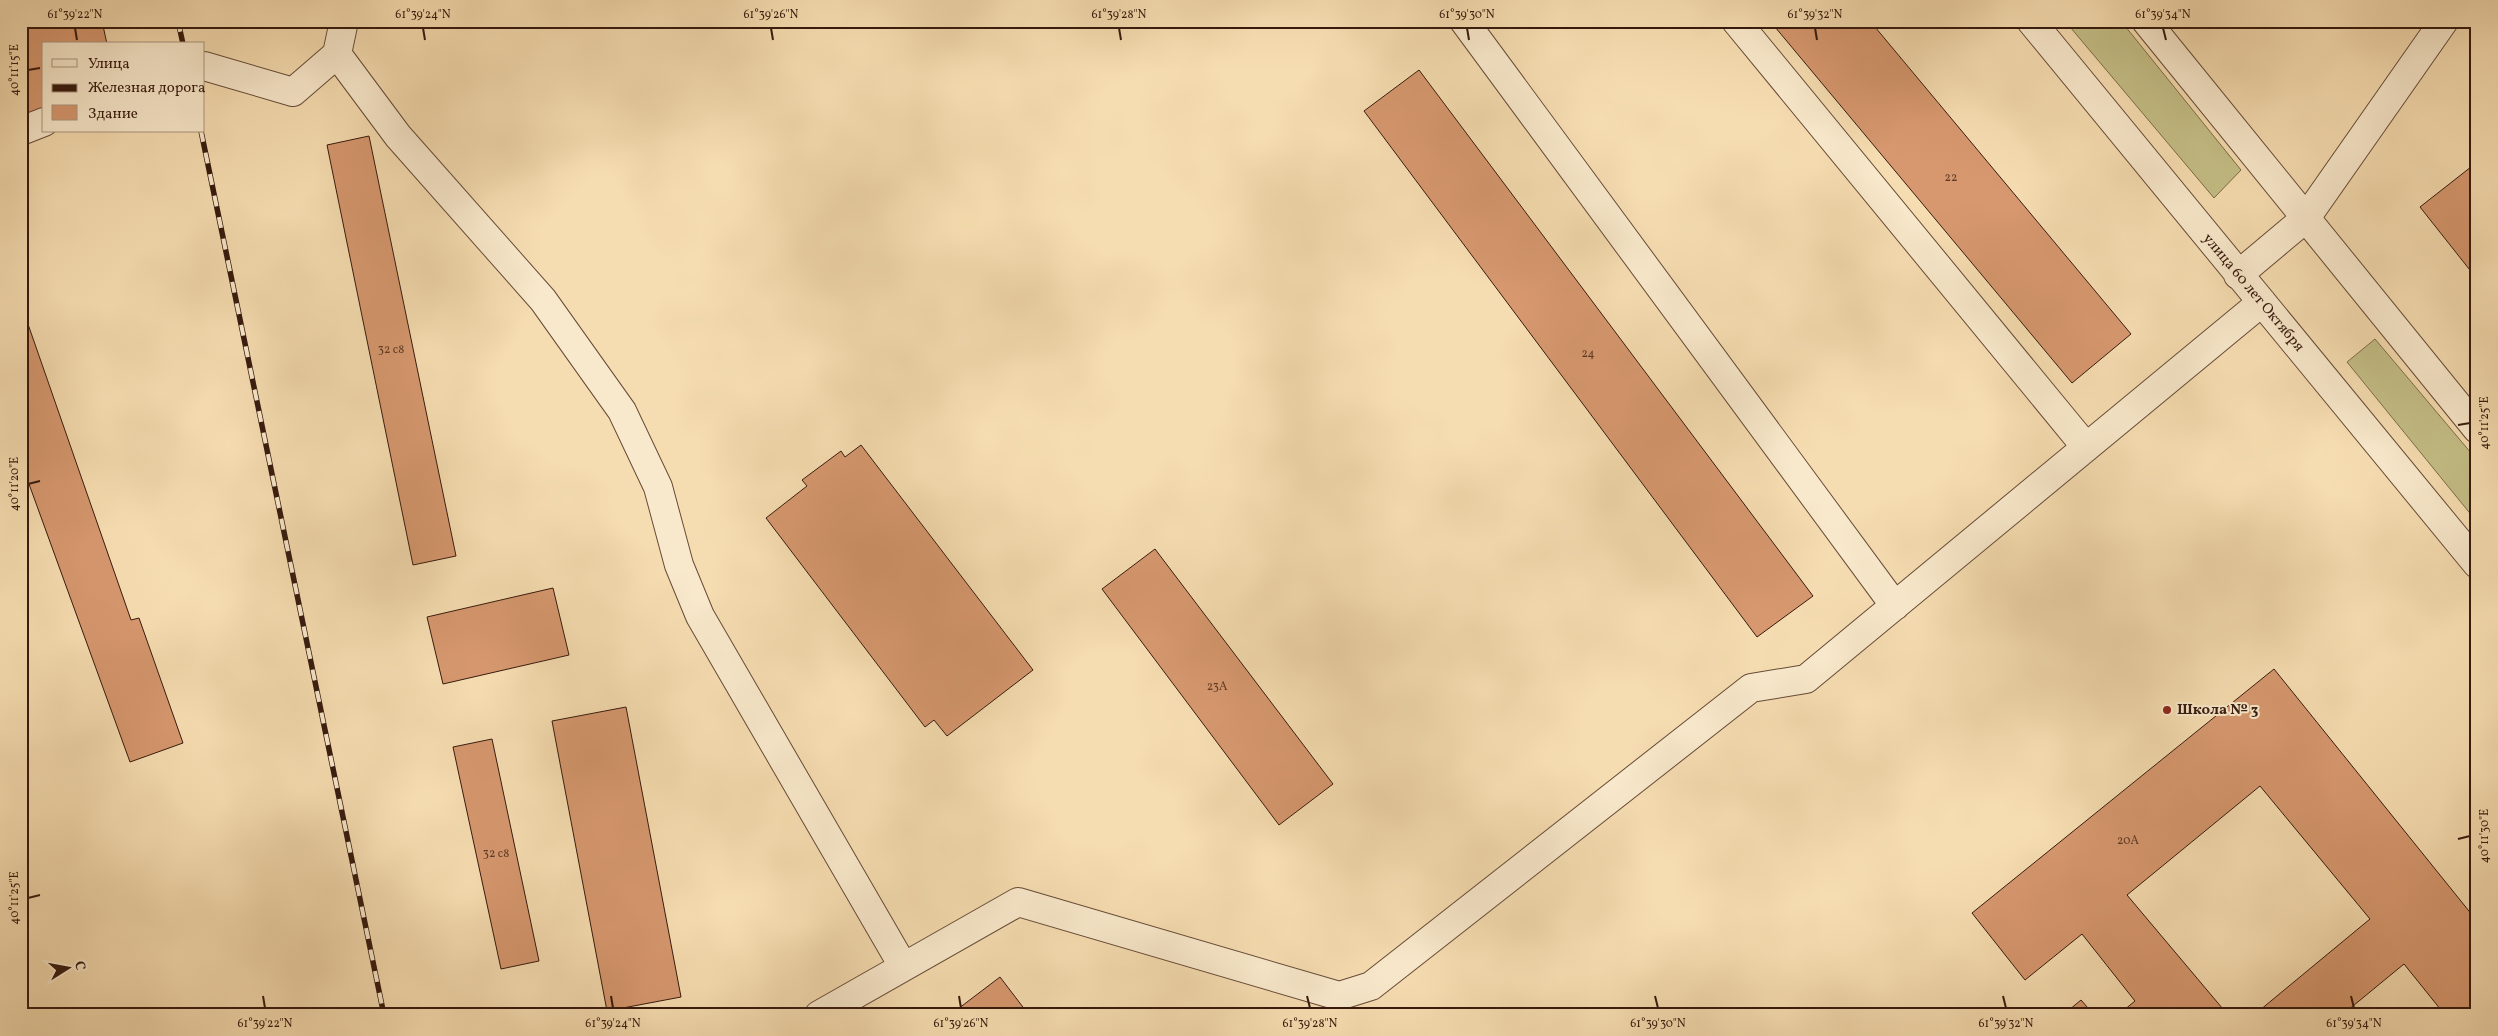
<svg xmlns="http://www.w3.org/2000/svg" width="2498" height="1036" viewBox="0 0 2498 1036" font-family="Vollkorn,serif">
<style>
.grass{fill:#c4be86;stroke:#7d6c4a}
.building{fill:#d7986f;stroke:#361a0e}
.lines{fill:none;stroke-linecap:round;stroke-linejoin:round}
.minor-casing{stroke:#664b37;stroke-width:30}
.minor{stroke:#f9e9cc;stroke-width:28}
.rail-casing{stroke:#361a0e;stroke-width:5.5}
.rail{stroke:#f9e9cc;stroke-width:4;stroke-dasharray:11;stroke-linecap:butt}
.ticks{fill:none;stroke:#361a0e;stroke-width:2}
.poi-dot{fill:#8f2418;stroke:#f9e9cc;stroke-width:2}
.labels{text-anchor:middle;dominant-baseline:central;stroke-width:4;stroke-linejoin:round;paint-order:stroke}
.number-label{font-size:12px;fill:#5e3a26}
.street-label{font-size:15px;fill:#361a0e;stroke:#f9e9cc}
.poi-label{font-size:15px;font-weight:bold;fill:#361a0e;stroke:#f9e9cc;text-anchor:start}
.neatline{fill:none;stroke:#361a0e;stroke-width:2}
.ticks-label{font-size:12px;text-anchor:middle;fill:#361a0e}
</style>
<rect width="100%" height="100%" fill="#f6ddb1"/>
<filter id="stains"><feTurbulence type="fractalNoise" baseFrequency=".004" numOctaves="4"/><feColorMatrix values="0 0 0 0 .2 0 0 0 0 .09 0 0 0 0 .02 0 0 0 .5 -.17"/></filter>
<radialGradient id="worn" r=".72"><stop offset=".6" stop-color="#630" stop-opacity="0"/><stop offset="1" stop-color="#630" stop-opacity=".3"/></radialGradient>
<path class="grass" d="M 2065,21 L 2121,21 L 2241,170 L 2214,198 Z
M 2375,339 L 2477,460 L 2477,522 L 2347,362 Z"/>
<path class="building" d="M 21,21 L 102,21 L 107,44 L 44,44 L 44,124 L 21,128 Z
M 1770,21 L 1870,21 L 2131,334 L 2072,383 Z
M 1419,70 L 1813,596 L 1757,637 L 1364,111 Z
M 369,136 L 456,556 L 413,565 L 327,145 Z
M 2476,163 L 2477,165 L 2477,279 L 2420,207 Z
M 21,304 L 131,620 L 139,618 L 183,743 L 130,762 L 21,462 Z
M 861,445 L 1033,670 L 947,736 L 934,720 L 925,727 L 766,518 L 807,486 L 802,480 L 841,451 L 845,457 Z
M 1155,549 L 1333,784 L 1279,825 L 1102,589 Z
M 553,588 L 569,655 L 443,684 L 427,617 Z
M 2274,669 L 2477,921 L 2477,1013 L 2474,1015 L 2445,1015 L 2404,964 L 2342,1015 L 2254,1015 L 2370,919 L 2260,786 L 2127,895 L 2228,1015 L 2118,1015 L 2135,1001 L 2082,934 L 2025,980 L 1972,913 Z
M 626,707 L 681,997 L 607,1011 L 552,721 Z
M 492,739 L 539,961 L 501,969 L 453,747 Z
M 1000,977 L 1029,1015 L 950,1015 Z
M 2081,1000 L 2094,1015 L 2063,1015 Z"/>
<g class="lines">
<g class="minor-casing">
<path id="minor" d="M 1464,21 L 1895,606
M 1736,21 L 2086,447
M 2031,21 L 2477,564
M 2146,21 L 2477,429
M 337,54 L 398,136 L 543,300 L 622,411 L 658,487 L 679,565 L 700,616 L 903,966
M 204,66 L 293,92 L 337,54 L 344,21
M 21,131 L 44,122
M 2238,275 L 2306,218 L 2444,21
M 819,1015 L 1018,902 L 1339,996 L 1371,986 L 1751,688 L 1806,679 L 2262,302"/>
</g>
<use href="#minor" class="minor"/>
<g class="rail-casing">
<path id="rail" d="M 178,21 L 183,44
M 201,131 L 384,1015"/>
</g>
<use href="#rail" class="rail"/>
</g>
<path class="ticks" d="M 75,28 L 77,40M 423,28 L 425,40M 771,28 L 773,40M 1119,28 L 1121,40M 1467,28 L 1469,40M 1815,28 L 1817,40M 2163,28 L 2166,40M 28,70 L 40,68M 2458,425 L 2470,423M 28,484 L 40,481M 2458,839 L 2470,836M 28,898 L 40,895M 263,996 L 265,1008M 611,996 L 613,1008M 959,996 L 961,1008M 1307,996 L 1310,1008M 1655,996 L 1658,1008M 2003,996 L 2006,1008M 2351,996 L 2354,1008"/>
<circle class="poi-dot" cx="2167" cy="710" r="5"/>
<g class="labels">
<g class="number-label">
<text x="1951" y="178">22</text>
<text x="391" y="350">32 с8</text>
<text x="1588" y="354">24</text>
<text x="1217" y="687">23А</text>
<text x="2128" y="841">20А</text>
<text x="496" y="854">32 с8</text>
</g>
<g class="street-label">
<text transform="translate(2253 293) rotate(50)">улица 60 лет Октября</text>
</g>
<g class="poi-label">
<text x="2177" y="710">Школа № 3</text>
</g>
</g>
<rect width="2498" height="1036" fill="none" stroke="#f6ddb1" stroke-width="55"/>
<rect x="42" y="42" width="162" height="90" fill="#f9e9cc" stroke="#ab9680"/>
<rect x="52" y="59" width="25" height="8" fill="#f9e9cc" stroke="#ab9680"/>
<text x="88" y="68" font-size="15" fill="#361a0e">Улица</text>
<rect x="52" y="84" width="25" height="8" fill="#361a0e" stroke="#ab9680"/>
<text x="88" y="92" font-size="15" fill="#361a0e">Железная дорога</text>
<rect x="52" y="105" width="25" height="15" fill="#d7986f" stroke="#ab9680"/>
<text x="88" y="118" font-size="15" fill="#361a0e">Здание</text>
<g transform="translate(68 968) rotate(79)" stroke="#f9e9cc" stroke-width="4" paint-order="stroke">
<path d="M0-4L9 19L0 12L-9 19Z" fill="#361a0e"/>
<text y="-8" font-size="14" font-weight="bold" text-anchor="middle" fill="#361a0e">С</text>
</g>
<rect x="28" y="28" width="2442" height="980" class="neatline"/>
<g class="ticks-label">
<text x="75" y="18">61°39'22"N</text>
<text x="423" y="18">61°39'24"N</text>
<text x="771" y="18">61°39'26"N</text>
<text x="1119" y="18">61°39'28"N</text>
<text x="1467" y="18">61°39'30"N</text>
<text x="1815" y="18">61°39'32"N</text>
<text x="2163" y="18">61°39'34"N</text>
<text transform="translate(14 70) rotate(-90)" y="4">40°11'15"E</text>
<text transform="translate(2484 423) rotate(-90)" y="4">40°11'25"E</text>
<text transform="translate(14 484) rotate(-90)" y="4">40°11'20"E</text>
<text transform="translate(2484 836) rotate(-90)" y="4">40°11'30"E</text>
<text transform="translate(14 898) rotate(-90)" y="4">40°11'25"E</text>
<text x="265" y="1027">61°39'22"N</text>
<text x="613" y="1027">61°39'24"N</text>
<text x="961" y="1027">61°39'26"N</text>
<text x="1310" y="1027">61°39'28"N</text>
<text x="1658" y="1027">61°39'30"N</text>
<text x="2006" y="1027">61°39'32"N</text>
<text x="2354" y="1027">61°39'34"N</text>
</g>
<rect width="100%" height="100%" filter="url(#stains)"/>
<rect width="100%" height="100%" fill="url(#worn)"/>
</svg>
